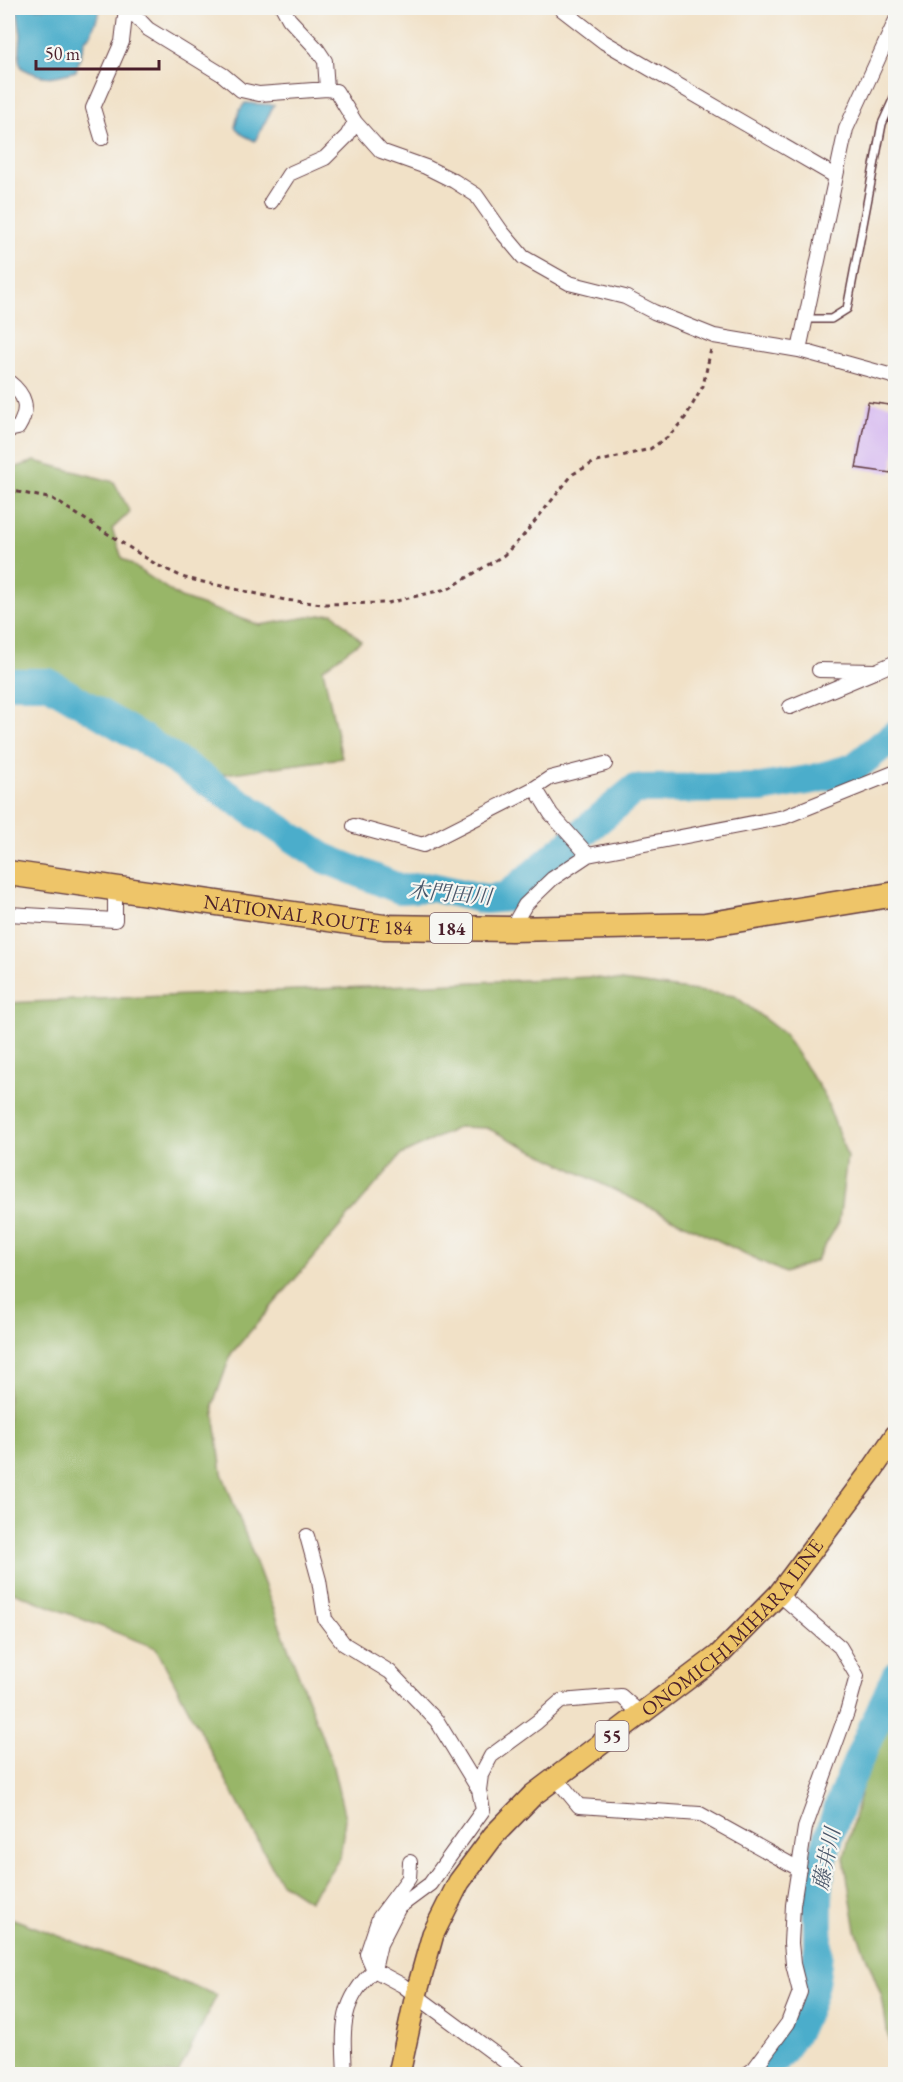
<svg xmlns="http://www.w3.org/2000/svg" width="903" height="2082" viewBox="0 0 903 2082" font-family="'EB Garamond','Noto Serif JP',serif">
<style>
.forest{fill:#98b668;stroke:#716a4a;stroke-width:1.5}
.water{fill:#4cadcb;stroke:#4b667b;stroke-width:1.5}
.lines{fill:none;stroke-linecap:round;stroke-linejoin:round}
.river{stroke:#4cadcb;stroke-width:30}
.building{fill:#d3b3f0}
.lane-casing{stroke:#633c42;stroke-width:10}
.street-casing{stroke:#633c42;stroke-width:16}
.primary-casing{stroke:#633c42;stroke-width:24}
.highway-casing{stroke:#633c42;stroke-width:27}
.path{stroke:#633c42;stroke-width:3;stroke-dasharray:4.5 4.5;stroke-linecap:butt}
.lane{stroke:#fff;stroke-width:7}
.street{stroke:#fff;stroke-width:14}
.primary{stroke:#eec569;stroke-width:21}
.highway{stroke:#eec569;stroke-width:24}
.labels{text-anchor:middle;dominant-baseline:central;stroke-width:4.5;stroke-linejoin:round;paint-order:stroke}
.shield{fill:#f6f6f2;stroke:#7e6067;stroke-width:1.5}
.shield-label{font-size:18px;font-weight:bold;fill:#4a1f2b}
.street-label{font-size:20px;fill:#4a1f2b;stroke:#f6f6f2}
.water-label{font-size:21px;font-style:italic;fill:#4b586b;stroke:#f6f6f2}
</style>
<rect width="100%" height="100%" fill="#f6f6f2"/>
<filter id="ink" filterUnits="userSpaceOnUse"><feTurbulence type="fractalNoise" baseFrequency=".0167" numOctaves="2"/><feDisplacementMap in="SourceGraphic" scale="12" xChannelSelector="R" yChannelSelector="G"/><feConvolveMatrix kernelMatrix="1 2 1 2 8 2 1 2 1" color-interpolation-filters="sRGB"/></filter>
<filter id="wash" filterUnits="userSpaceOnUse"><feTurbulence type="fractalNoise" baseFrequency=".008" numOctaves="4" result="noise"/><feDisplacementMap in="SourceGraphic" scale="24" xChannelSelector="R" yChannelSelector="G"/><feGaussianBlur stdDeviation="1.35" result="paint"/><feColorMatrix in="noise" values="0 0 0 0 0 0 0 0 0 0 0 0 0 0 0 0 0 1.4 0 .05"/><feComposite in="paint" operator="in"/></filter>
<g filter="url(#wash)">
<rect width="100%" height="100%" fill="#f1e1c7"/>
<path class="forest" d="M 35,461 L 114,482 L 130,512 L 112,529 L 122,558 L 181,598 L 260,625 L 333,613 L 361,641 L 323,669 L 342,758 L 210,776 L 60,674 L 8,671 L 8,470 Z
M 590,977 L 735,996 L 784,1034 L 824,1094 L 847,1156 L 839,1222 L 816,1261 L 785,1273 L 487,1128 L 459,1127 L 401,1155 L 231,1354 L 213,1405 L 222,1473 L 332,1763 L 345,1818 L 340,1858 L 309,1901 L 280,1882 L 156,1648 L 8,1590 L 8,1003 Z
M 895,1710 L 896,2074 L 894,2074 L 882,1997 L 856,1930 L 844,1858 L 862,1787 Z
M 8,1917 L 217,1995 L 178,2074 L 8,2074 Z"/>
<path class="water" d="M 17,8 L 101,8 L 91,34 L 85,40 L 76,71 C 52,78 44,80 22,68 L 19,61 L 21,35 Z
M 245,103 L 274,105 L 255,141 L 243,135 L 235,127 L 239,111 Z"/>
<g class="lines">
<path class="river" d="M 8,683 L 48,683 L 143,739 L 324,858 L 400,889 L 431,887 L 485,899 L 506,897 L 635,789 L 761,788 L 814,779 L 854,768 L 896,734
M 761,2074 C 799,2036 817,1999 818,1945 C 818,1913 816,1885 824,1854 C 840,1793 871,1734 896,1676"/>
</g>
<g id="blocks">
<path class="building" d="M 894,278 L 896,279 L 896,303 L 891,302 Z
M 868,402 L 896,406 L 896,447 L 891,473 L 856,468 Z"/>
</g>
</g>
<g filter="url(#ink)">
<use href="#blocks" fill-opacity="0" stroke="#633c42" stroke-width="1.5"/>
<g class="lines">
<g class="lane-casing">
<path id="lane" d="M 805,319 L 831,319 L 847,309 L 882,124 L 896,93"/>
</g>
<g class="street-casing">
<path id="street" d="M 128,8 L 148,29 L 223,75 L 241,90 L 259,94 L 327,89 L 336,91 L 355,122 L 381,151 L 426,167 L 454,181 L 476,195 L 502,232 L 523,257 L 569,283 L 625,297 L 654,312 L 714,336 L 799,350 L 896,377
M 283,8 L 289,19 L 317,49 L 325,61 L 327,89
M 560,8 L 604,42 L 835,176
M 102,138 L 93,108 L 122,42 L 126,8
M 271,202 L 289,174 L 325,158 L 347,136 L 355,122
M 799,350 L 846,129 L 896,20
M 8,381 C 26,395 30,408 18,428 L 8,430
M 819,670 L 876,671 L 896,662
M 790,707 L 876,671
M 535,788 L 551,814 L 588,855
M 354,826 L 423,845 L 535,788 L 550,778 L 605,764
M 8,914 L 115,920 L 115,888
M 511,929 L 525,905 L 552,879 L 588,855 L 784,817 L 896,772
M 307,1536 L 319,1580 L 325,1619 L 344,1644 L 390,1672 L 437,1721 L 479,1790 L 483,1810 L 430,1884 L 399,1907 L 380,1944 L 374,1970
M 556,1778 L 579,1806 L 700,1814 L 799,1869
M 479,1790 L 481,1775 L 491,1756 L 537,1722 L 561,1701 L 621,1696 L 641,1714
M 374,1970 L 367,1954 L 379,1918 L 409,1878 L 410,1862
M 345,2074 C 343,2030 339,2003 374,1970 L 402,1985 L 522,2074
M 747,2074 L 754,2069 L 788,2023 L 800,1992 L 793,1964 L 791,1943 L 793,1905 L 805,1828 L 847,1712 L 857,1676 L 840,1647 L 779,1594"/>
</g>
<g class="primary-casing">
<g id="primary">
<path id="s1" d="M 399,2074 L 416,1995 L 433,1934 L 459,1882 L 494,1835 L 533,1795 L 719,1655 L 779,1594 L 872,1470 L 896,1435"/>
</g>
</g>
<g class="highway-casing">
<g id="highway">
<path id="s2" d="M 8,873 L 384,927 L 511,929 L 705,925 L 896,894"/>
</g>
</g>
<path class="path" d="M 8,490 L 53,499 L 157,565 L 185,578 L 285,600 L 322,604 L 388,603 L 450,588 L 504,555 L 523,536 L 573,474 L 593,463 L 650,449 L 669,436 L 685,418 L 703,386 L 711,349"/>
<use href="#lane" class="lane"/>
<use href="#street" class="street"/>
<use href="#primary" class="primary"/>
<use href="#highway" class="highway"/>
</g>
</g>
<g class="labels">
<g class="shield">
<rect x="430" y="913" width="42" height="30" rx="4.5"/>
<rect x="595.5" y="1721" width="33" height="30" rx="4.5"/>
</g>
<g class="shield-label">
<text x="451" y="928">184</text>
<text x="612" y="1736">55</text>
</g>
<g class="street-label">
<text stroke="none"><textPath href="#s2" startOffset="303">NATIONAL ROUTE 184</textPath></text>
<text stroke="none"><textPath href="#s1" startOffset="578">ONOMICHI MIHARA LINE</textPath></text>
</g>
<g class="water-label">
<text transform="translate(450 893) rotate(5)">木門田川</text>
<text transform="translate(826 1859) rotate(-78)">藤井川</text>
</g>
</g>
<rect width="903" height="2082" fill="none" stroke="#f6f6f2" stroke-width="30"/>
<path d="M36 60v9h123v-9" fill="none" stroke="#4a1f2b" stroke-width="3"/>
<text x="45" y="60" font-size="18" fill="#4a1f2b" stroke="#f6f6f2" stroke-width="4.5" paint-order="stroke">50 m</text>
</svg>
